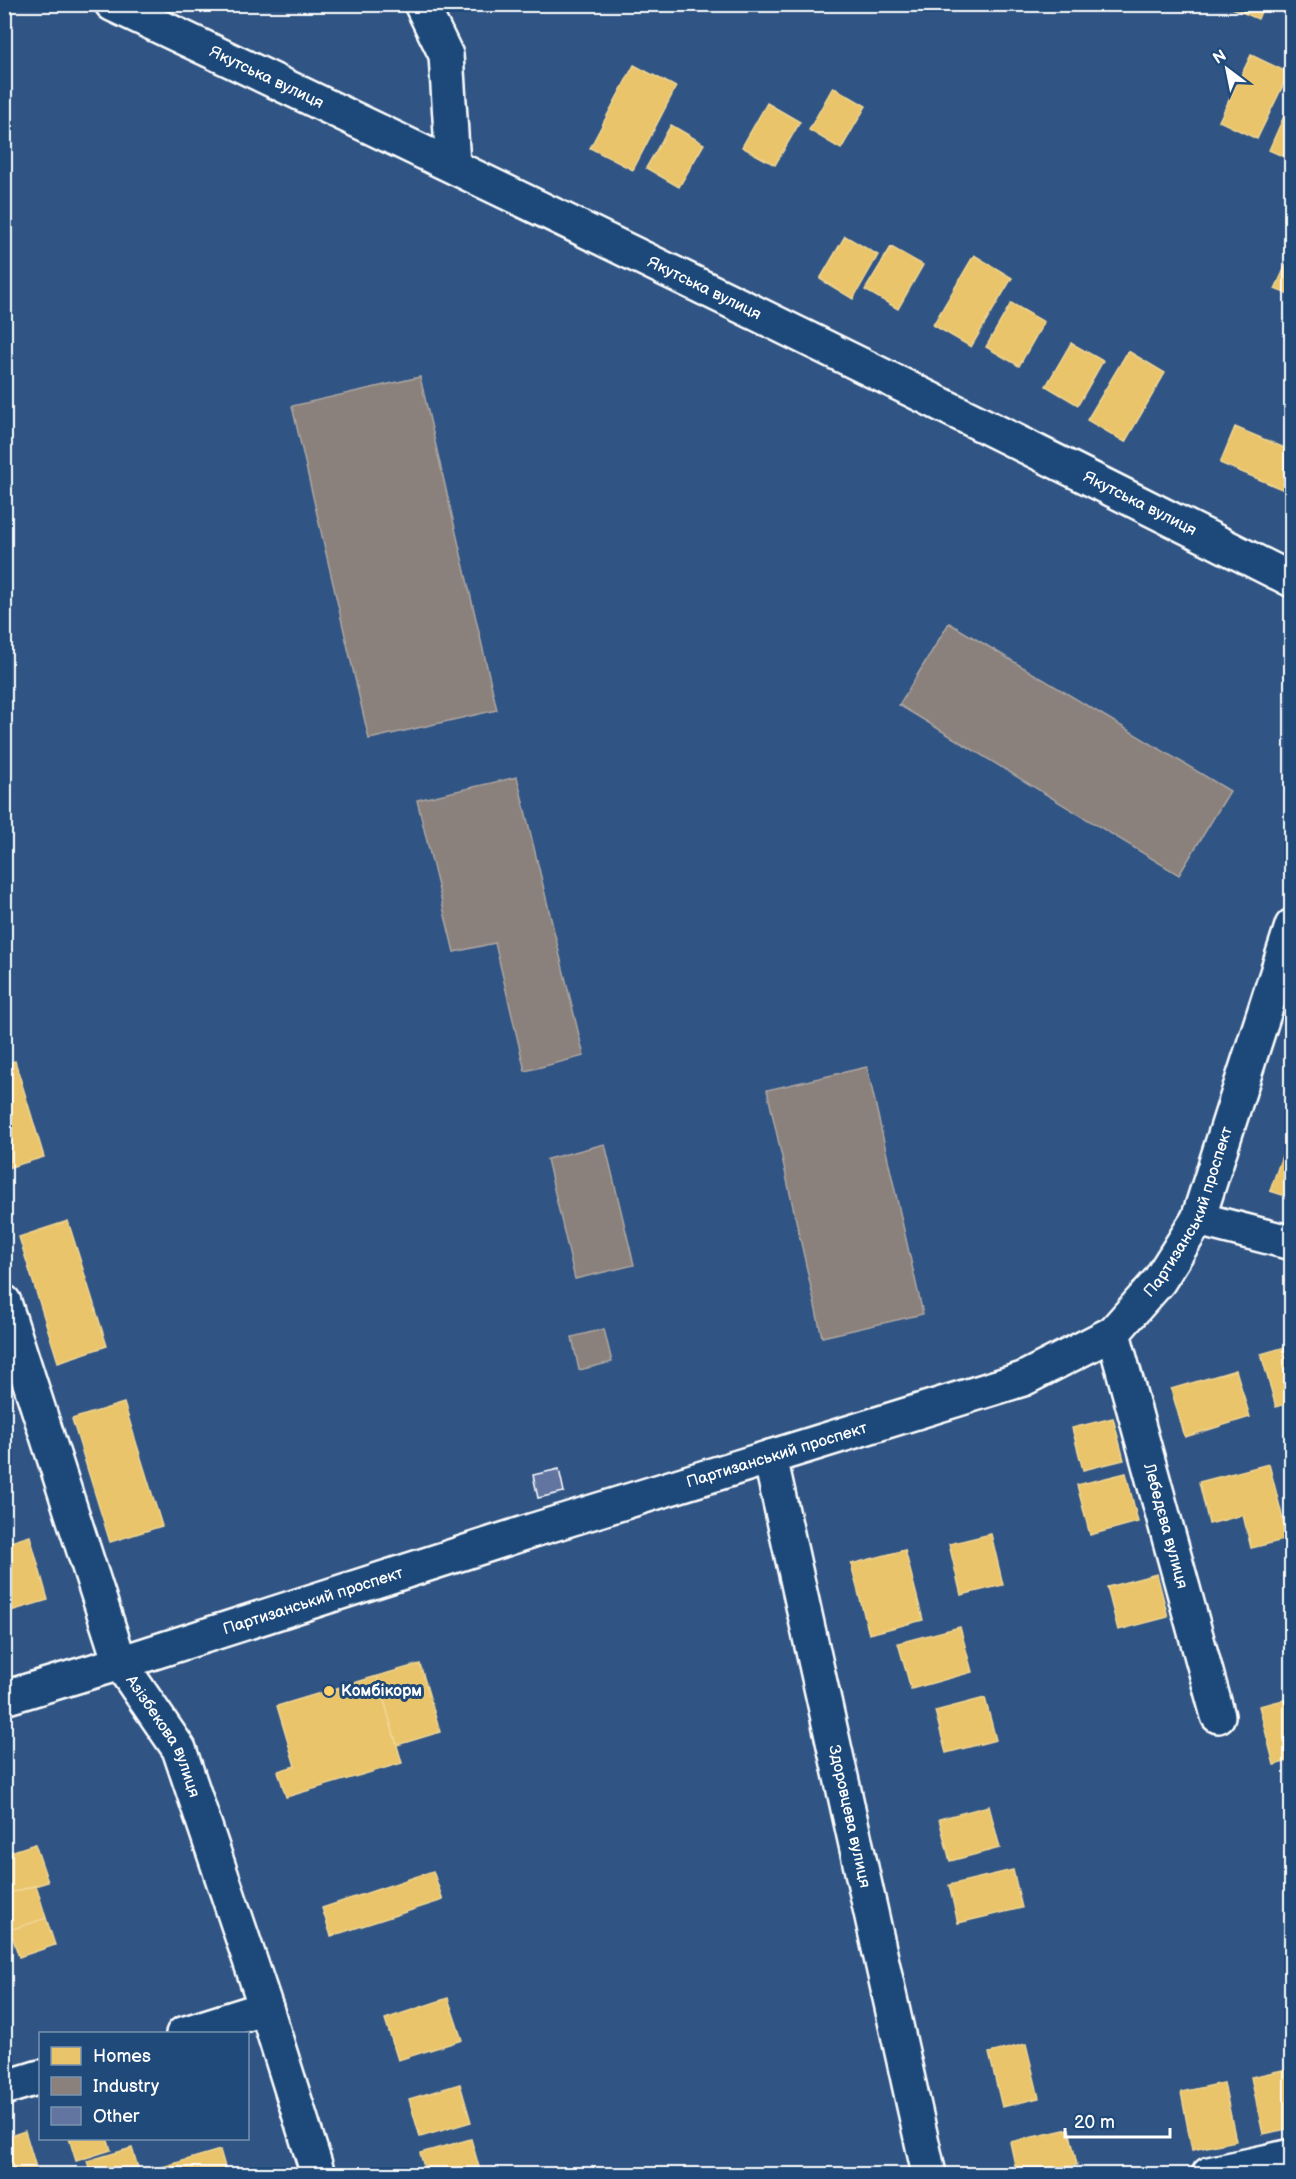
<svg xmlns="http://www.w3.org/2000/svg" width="1296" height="2179" viewBox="0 0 1296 2179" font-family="'Balsamiq Sans',sans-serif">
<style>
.homes{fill:#e9c46a;stroke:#f0d697;stroke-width:1.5}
.industry{fill:#8a817c;stroke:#ada7a3;stroke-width:1.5}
.building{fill:#6275a1;stroke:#fff;stroke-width:1.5}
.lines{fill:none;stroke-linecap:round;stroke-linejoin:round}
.street-casing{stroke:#fff;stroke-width:38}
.secondary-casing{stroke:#fff;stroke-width:38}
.street{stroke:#1f4a7a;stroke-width:33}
.secondary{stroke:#1f4a7a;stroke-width:33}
.poi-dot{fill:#ffd166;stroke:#1f4a7a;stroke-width:2}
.labels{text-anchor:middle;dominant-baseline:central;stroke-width:6;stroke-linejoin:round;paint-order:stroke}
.street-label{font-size:16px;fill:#fff;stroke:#1f4a7a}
.poi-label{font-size:16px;font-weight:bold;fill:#fff;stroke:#1f4a7a;text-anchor:start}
</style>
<rect width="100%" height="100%" fill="#305484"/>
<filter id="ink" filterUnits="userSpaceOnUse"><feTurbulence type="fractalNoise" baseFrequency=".0167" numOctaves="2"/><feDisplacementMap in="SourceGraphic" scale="12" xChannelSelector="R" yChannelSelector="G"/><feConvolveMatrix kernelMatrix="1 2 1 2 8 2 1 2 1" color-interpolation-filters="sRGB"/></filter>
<g filter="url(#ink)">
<path class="homes" d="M 1223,4 L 1264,4 L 1258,19 Z
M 1251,55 L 1289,73 L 1257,139 L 1219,121 Z
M 634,65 L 676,87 L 633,170 L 590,148 Z
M 833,87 L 866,106 L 841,149 L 809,130 Z
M 1292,98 L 1292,160 L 1269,150 Z
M 767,103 L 800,122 L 775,165 L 742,147 Z
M 671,125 L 704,144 L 679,187 L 646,168 Z
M 845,236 L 878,255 L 853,299 L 820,279 Z
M 891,247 L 923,265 L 898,309 L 865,290 Z
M 1292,252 L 1292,296 L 1275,289 Z
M 974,255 L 1012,278 L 971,347 L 933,325 Z
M 1011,303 L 1044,322 L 1019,366 L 986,347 Z
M 1071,343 L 1103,361 L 1078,405 L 1046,386 Z
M 1128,351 L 1165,373 L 1125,442 L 1087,420 Z
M 1235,427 L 1292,451 L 1292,485 L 1289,492 L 1220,463 Z
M 15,1061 L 44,1157 L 4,1169 L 4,1064 Z
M 1284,1150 L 1292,1152 L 1292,1198 L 1270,1191 Z
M 68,1221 L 107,1346 L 58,1362 L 19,1237 Z
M 1292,1345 L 1292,1402 L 1276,1407 L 1261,1354 Z
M 1236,1370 L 1250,1417 L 1185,1437 L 1171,1389 Z
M 124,1403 L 162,1526 L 110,1542 L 72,1419 Z
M 1113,1418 L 1124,1460 L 1083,1470 L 1072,1428 Z
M 1269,1464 L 1288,1539 L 1251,1548 L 1243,1515 L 1209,1524 L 1199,1482 Z
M 1126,1473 L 1138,1522 L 1090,1535 L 1077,1485 Z
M 991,1534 L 1003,1585 L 961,1595 L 949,1544 Z
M 30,1536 L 48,1600 L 4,1613 L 4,1544 Z
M 905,1550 L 923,1620 L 869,1634 L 851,1564 Z
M 1157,1574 L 1168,1617 L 1118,1630 L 1107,1587 Z
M 960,1627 L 972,1672 L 911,1689 L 898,1643 Z
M 420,1664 L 440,1732 L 397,1745 L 377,1676 Z
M 377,1676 L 402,1763 L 286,1797 L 278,1771 L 295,1766 L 277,1706 Z
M 985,1698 L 996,1740 L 946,1753 L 935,1711 Z
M 1292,1698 L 1292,1760 L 1274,1765 L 1259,1706 Z
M 989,1806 L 1000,1848 L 950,1861 L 939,1819 Z
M 35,1844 L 48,1882 L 4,1895 L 4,1854 Z
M 1013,1870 L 1022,1908 L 958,1923 L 949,1885 Z
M 433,1871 L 443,1900 L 331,1936 L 322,1908 Z
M 36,1885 L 46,1918 L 10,1930 L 4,1912 L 4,1895 Z
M 46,1918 L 55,1945 L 19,1957 L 10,1930 Z
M 448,1998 L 462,2040 L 398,2060 L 385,2019 Z
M 1026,2044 L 1039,2098 L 1002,2107 L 989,2053 Z
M 1292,2068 L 1292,2128 L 1263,2134 L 1251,2077 Z
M 1224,2083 L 1236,2141 L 1192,2150 L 1181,2092 Z
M 460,2084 L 471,2122 L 420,2137 L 409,2099 Z
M 1069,2129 L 1077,2165 L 1035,2174 L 1017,2174 L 1010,2142 Z
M 25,2131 L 38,2174 L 7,2174 L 4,2168 L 4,2138 Z
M 69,2138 L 107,2138 L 111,2150 L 76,2161 Z
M 471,2139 L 481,2174 L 426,2174 L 420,2153 Z
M 132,2148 L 140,2174 L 91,2174 L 87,2161 Z
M 220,2150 L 227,2174 L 161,2174 L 159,2168 Z"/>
<path class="industry" d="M 420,377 L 497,710 L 369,739 L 292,406 Z
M 949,623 L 1230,791 L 1179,875 L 899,705 Z
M 517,777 L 584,1056 L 525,1071 L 495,943 L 454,952 L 417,800 Z
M 867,1067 L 923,1314 L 822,1337 L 767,1090 Z
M 605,1144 L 634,1265 L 575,1279 L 547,1159 Z
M 604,1329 L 612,1362 L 579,1370 L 572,1337 Z"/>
<path class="building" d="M 559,1469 L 564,1492 L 538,1498 L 533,1475 Z"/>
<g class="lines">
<g class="street-casing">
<g id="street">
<path id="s1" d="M 112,4 C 508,191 901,382 1292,580"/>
<path d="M 421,4 L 446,55 L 453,165"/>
<path d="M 1198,1219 L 1292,1243"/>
<path id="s2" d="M 4,1302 L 120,1663 L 179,1749 L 266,2008 L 318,2174"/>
<path id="s3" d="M 1113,1333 L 1218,1716"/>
<path id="s4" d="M 770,1457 L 929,2174"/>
<path d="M 183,2034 L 266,2008"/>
<path d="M 4,2088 L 40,2077"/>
<path d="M 1209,2174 L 1292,2156"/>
</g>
</g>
<g class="secondary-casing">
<g id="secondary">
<path id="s5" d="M 4,1698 L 120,1663 L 534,1530 L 1023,1379 L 1113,1333 L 1159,1281 L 1198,1219 L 1292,926"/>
</g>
</g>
<use href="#street" class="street"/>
<use href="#secondary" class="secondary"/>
</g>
</g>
<circle class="poi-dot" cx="329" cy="1691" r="6"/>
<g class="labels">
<g class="street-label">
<text stroke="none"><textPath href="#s1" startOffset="171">Якутська вулиця</textPath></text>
<text stroke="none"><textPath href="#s1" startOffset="657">Якутська вулиця</textPath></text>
<text stroke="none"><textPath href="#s1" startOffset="1143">Якутська вулиця</textPath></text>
<text stroke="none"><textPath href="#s5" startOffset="1314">Партизанський проспект</textPath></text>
<text stroke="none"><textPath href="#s5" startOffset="810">Партизанський проспект</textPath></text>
<text stroke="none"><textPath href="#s3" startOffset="200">Лебедєва вулиця</textPath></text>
<text stroke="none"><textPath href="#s5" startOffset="324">Партизанський проспект</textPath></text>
<text stroke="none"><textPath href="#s2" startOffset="465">Азізбекова вулиця</textPath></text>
<text stroke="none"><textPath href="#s4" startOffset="368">Здоровцева вулиця</textPath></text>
</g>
<g class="poi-label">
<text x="341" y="1691">Комбікорм</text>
</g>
</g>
<rect width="1296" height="2179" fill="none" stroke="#1f4a7a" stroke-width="24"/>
<rect x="12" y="12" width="1272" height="2155" fill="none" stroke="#fff" stroke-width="2" filter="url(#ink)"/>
<rect x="39" y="2032" width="210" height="108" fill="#1f4a7a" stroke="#7992af" stroke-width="1.5"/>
<rect x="51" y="2047" width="30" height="18" fill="#e9c46a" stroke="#7992af" stroke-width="1.5"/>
<text x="93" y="2062" font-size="18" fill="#ffffff">Homes</text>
<rect x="51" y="2077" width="30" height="18" fill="#8a817c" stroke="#7992af" stroke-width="1.5"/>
<text x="93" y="2092" font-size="18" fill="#ffffff">Industry</text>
<rect x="51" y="2107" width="30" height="18" fill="#6275a1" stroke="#7992af" stroke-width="1.5"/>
<text x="93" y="2122" font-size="18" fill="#ffffff">Other</text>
<g transform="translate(1227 69) rotate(328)" stroke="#1f4a7a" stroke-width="4.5" paint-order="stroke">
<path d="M0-4.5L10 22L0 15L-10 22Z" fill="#ffffff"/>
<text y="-9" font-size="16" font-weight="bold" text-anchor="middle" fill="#ffffff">N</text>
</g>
<path d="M1065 2128v9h105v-9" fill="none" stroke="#ffffff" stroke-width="3"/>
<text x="1074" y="2128" font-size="18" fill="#ffffff" stroke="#1f4a7a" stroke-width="4.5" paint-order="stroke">20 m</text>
</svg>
